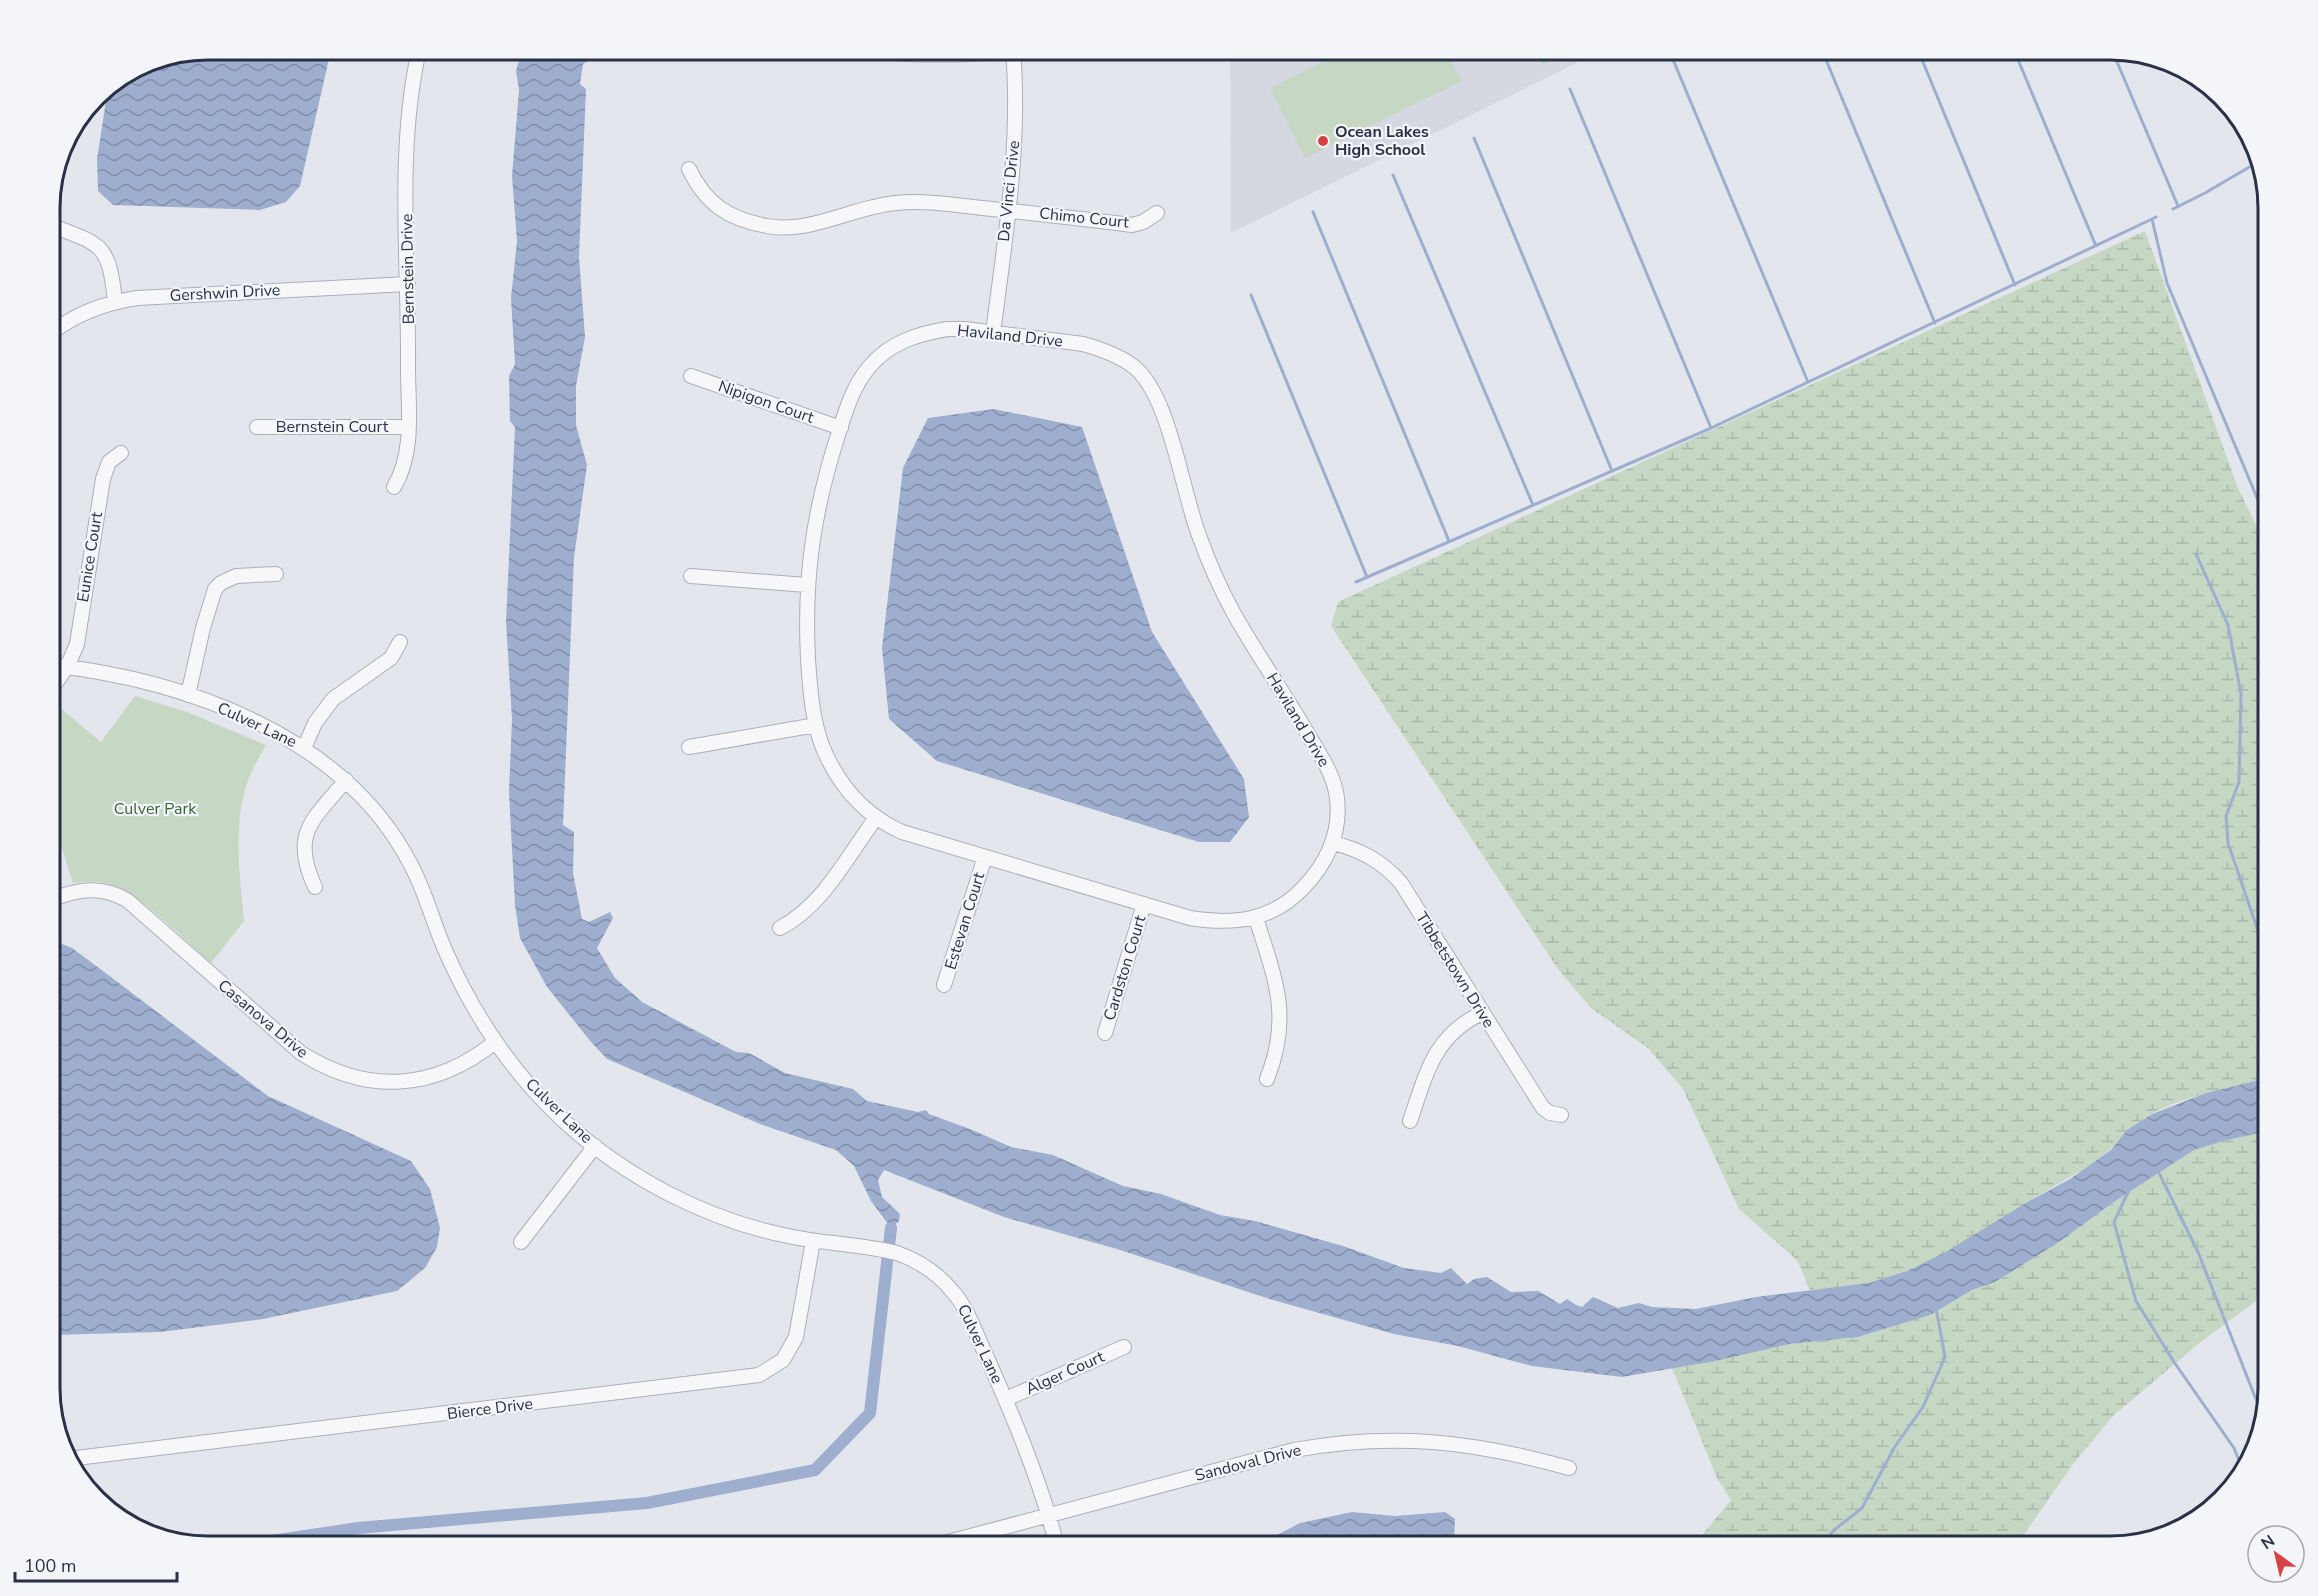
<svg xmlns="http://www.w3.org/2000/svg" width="2318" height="1596" viewBox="0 0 2318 1596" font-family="'Nunito Sans',sans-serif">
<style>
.built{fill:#d5d8e1}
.wetland{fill:url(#wetland-marsh)}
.green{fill:#c6d7c4}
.water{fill:url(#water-waves)}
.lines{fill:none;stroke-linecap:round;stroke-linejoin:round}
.stream{stroke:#9daece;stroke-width:3}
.canal{stroke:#9daece;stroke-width:12}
.minor-casing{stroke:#acafba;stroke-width:16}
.minor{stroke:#f7f7fa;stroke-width:14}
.poi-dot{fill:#d74246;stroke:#f3f5f9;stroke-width:2}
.labels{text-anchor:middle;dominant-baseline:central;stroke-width:4.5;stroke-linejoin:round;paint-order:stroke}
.poi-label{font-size:16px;font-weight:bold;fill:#2a3046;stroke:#f3f5f9;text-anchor:start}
.street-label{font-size:16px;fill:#2a3046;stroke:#f3f5f9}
.park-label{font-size:16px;fill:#396336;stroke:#f3f5f9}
.rim{fill:none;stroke:#2a3046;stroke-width:3}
</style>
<defs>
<pattern id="wetland-marsh" width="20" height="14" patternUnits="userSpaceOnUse" patternTransform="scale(1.5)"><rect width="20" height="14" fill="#c6d7c4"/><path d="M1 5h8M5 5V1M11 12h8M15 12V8" fill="none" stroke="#aab9aa"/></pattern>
<pattern id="water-waves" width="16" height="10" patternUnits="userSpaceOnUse" patternTransform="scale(1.5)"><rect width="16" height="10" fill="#9daece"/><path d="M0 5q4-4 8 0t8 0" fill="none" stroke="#808ea9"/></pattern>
</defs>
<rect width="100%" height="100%" fill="#e3e6ec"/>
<path class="built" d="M 1230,50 L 1603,50 L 1231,233 Z"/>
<path class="wetland" d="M 2145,231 L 2238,488 L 2268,550 L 2268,1078 C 2230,1088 2187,1095 2151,1114 C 2129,1127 2117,1146 2096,1161 C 2074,1176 2049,1188 2026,1203 C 1977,1233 1926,1271 1869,1283 C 1850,1288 1829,1288 1810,1290 L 1797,1260 L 1739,1209 L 1683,1089 L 1648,1048 L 1591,1008 L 1558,969 L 1331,626 L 1338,602 Z
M 2268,1131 L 2268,1292 L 2198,1344 L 2114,1415 L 2073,1464 L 2016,1546 L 1693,1546 L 1731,1500 L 1717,1478 L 1672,1368 L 1790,1344 L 1858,1337 L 1930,1315 L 1972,1290 L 1995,1282 L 2056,1244 L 2114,1202 L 2194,1150 L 2223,1141 Z"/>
<path class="green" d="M 1348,50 L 1446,50 L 1462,81 L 1305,158 L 1270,88 Z
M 1535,50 L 1576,50 L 1542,65 Z
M 135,696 L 187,712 L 266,745 C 259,758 250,772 246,787 C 233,829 240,878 244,921 L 211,963 C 186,941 148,902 119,888 C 105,881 88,881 73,883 L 50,811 L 50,705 L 53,702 L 101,742 Z"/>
<path class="water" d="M 208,50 L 331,50 L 300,186 L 286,202 L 260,210 L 113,205 L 98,191 L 97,159 L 108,88 L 147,61 Z
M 522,50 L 591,50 L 590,60 L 583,64 L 580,84 L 586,89 L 579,257 L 585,337 L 576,386 L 576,425 L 587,465 L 574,557 L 563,825 L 574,832 L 573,873 L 582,919 L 589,922 L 610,912 L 613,918 L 597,948 L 615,978 L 642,1002 L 736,1052 L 749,1053 L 785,1073 L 853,1089 L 867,1101 L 918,1112 L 926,1110 L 929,1114 L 970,1129 L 1011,1147 L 1053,1155 L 1123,1186 L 1161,1194 L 1220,1215 L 1255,1221 L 1343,1246 L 1404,1268 L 1441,1273 L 1451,1268 L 1467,1284 L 1474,1279 L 1487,1277 L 1511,1292 L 1538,1291 L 1560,1304 L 1567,1299 L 1576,1305 L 1582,1307 L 1593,1297 L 1618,1308 L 1639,1303 L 1652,1307 L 1696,1309 L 1756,1297 L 1869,1283 L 1907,1271 L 1946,1252 L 2029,1201 L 2070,1179 L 2111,1150 L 2127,1130 L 2152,1114 L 2206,1093 L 2268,1078 L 2268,1131 L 2223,1141 L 2194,1150 L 2114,1202 L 2056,1244 L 1995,1282 L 1972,1290 L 1930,1315 L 1858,1337 L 1790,1344 L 1715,1361 L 1622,1377 L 1532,1366 L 1458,1346 L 1394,1334 L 1273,1300 L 1117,1249 L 1004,1217 L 884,1170 L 878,1180 L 882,1197 L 900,1214 L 899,1221 L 891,1228 L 871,1201 L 854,1166 L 836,1150 L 760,1124 L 607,1059 L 591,1042 L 547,987 L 520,938 L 515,905 L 509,792 L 512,719 L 506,622 L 515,427 L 510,421 L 509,376 L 515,364 L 511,298 L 517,241 L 512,176 L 519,90 L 516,71 Z
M 994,409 L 1082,427 L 1152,632 L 1244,779 L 1249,817 L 1230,842 L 1199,842 L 937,761 L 889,719 L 882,648 L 903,468 L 928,418 Z
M 50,939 L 72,948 L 99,968 L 268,1096 L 411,1161 L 430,1189 L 440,1228 L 437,1247 L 425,1268 L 397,1291 L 263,1319 L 160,1332 L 50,1335 Z
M 1352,1512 L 1395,1516 L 1445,1512 L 1455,1519 L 1454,1538 L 1349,1544 L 1341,1546 L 1256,1546 L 1300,1523 Z"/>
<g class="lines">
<path class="stream" d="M 1669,50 L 1808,382
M 1822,50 L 1935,323
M 1918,50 L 2015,285
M 2014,50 L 2096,246
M 2112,50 L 2178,206
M 1570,89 L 1711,428
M 2233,116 L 2265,194
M 1474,138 L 1612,471
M 1393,175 L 1533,505
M 2173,209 L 2205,193 L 2258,162
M 1313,212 L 1449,541
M 2156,217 L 2152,219 L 2167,283 L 2268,524
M 1251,295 L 1367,577
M 2196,554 L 2228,625 L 2241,694 L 2239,782 L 2226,816 L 2228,843 L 2257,928 L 2268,945
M 1356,582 L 1709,429 L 2152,219
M 2158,1171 L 2198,1252 L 2261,1412
M 2129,1190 L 2114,1222 L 2136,1301 L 2174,1362 L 2234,1448 L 2243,1471
M 2182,1527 L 2213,1504
M 1822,1546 L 1833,1531 L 1862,1508 L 1894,1448 L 1923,1407 L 1945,1357 L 1936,1308"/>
<path class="canal" d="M 238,1546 L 358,1528 L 647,1503 L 815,1470 L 870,1413 L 891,1228"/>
<g class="minor-casing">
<path id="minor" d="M 868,50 C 921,58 976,54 1030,50
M 689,169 C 706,204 728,219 767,226 C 811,234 852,207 896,203 C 925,200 954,205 982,208 C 1032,213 1082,219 1132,225 L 1143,222 L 1157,213
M 50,225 C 102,245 109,243 115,302
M 947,329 L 965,329 L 1083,344 C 1101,349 1118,355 1133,366 C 1170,394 1182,493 1200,538 C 1209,563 1220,588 1233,612 C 1257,655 1285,694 1309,736 C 1321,756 1334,775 1337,798 C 1341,833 1327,863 1303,888 C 1272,921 1233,925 1190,918 L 902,832 C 864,815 839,786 823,748 C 812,720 810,688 808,659 C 804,577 813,513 838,435 C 846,410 853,385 871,365 C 891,342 918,334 947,329 Z
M 993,333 C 1005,239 1021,144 1013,50
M 50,334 C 76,313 104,303 137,298 L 408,284
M 691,376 L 841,428
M 257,427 L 408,427
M 394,487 C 415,452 408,406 408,367 C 409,262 396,153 419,50
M 691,576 L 807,585
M 50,665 C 186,680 345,736 411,865 C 426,893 433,923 446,952 C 474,1016 513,1074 565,1122 C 627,1178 707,1220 788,1236 C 824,1244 862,1244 897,1253 C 919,1261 938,1273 953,1292 C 968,1309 975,1332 985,1353 C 1013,1416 1040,1479 1057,1546
M 50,691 L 67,667 L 77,644 L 103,479 L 109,462 L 121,453
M 188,695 L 203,628 L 215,589 L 221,583 L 236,576 L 276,574
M 689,747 L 816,725
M 304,748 L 315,723 L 333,699 L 391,658 L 400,642
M 1333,843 C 1361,850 1382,861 1401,883 L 1543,1108 L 1550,1113 L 1561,1115
M 315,887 C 290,833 313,820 346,780
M 50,900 C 78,889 100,885 127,900 L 301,1053 C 367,1095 434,1091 495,1042
M 1256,918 C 1275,979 1292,1016 1267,1079
M 780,928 C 824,905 847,856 876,818
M 944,985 L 985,857
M 1105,1033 L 1144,904
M 1410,1121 C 1426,1075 1433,1036 1482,1013
M 521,1242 L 595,1146
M 1006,1399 L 1124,1347
M 68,1459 L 759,1375 L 783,1360 L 796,1337 L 813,1241
M 933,1546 L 1294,1450 C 1394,1432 1472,1441 1569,1468"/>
</g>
<use href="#minor" class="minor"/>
</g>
<circle class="poi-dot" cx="1323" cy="141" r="6"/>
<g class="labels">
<g class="poi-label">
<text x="1335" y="132">Ocean Lakes<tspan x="1335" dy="18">High School</tspan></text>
</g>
<g class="street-label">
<text transform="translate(1009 191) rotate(-84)">Da Vinci Drive</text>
<text transform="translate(1084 218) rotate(6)">Chimo Court</text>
<text transform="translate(408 269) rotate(-91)">Bernstein Drive</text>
<text transform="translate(225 293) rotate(-3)">Gershwin Drive</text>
<text transform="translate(1010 336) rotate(6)">Haviland Drive</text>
<text transform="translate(766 402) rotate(19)">Nipigon Court</text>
<text x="332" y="427">Bernstein Court</text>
<text transform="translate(90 557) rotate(-81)">Eunice Court</text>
<text transform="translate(1298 720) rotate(59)">Haviland Drive</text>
<text transform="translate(257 725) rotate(25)">Culver Lane</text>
<text transform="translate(965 921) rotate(-73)">Estevan Court</text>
<text transform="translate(1125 968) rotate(-73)">Cardston Court</text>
<text transform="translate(1455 970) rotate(58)">Tibbetstown Drive</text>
<text transform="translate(263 1019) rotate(40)">Casanova Drive</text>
<text transform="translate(559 1111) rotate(44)">Culver Lane</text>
<text transform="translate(980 1344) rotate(65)">Culver Lane</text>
<text transform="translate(1065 1373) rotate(-24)">Alger Court</text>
<text transform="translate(490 1409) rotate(-7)">Bierce Drive</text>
<text transform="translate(1248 1463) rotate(-14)">Sandoval Drive</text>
</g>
<g class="park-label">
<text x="155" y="809">Culver Park</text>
</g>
</g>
<path d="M0 0H2318V1596H0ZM208 60H2110A148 148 0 0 1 2258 208V1388A148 148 0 0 1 2110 1536H208A148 148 0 0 1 60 1388V208A148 148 0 0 1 208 60Z" fill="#f3f5f9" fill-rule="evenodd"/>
<path class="rim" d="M208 60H2110A148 148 0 0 1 2258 208V1388A148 148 0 0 1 2110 1536H208A148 148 0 0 1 60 1388V208A148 148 0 0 1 208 60Z"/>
<g transform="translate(2276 1554) rotate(326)"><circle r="28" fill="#f3f5f9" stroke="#a3a6b1" stroke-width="1.5"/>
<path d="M0-4.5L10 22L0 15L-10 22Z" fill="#d74246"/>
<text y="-9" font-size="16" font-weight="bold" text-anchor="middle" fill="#2a3046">N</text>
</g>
<path d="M15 1572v9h162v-9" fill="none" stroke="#2a3046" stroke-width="3"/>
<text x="24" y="1572" font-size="18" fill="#2a3046" stroke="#f3f5f9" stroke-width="4.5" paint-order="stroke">100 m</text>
</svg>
